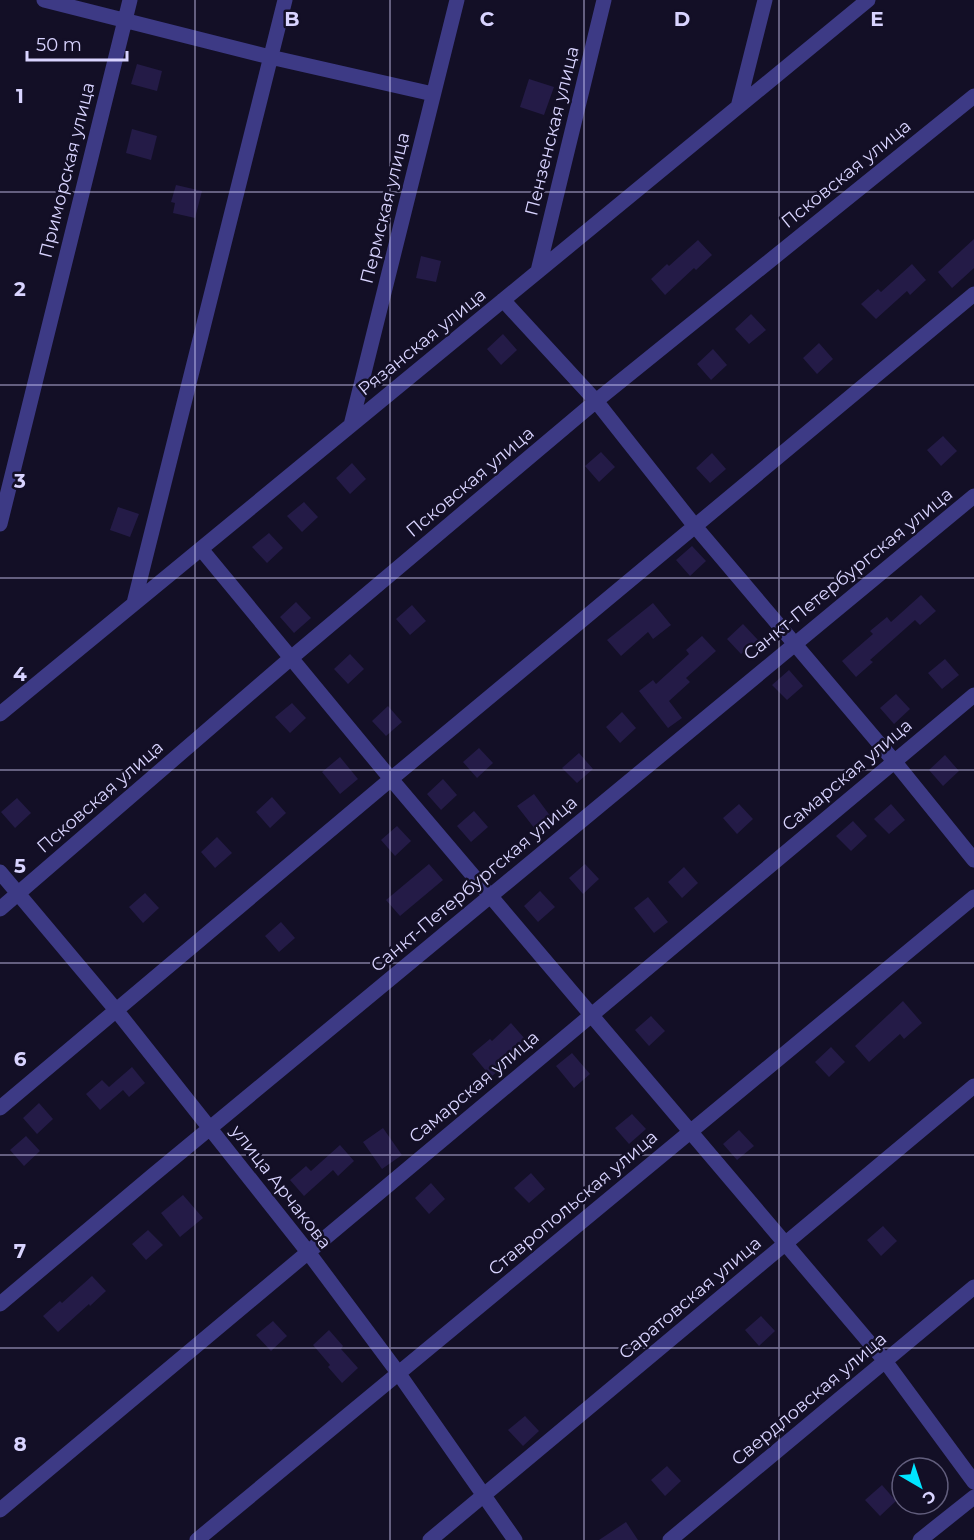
<svg xmlns="http://www.w3.org/2000/svg" width="974" height="1540" viewBox="0 0 974 1540" font-family="Montserrat,sans-serif">
<style>
.building{fill:#241b47}
.lines{fill:none;stroke-linecap:round;stroke-linejoin:round}
.minor{stroke:#3d3a85;stroke-width:15}
.grid{fill:none;stroke:#d9d4ff;stroke-width:1.5;stroke-opacity:0.55}
.labels{text-anchor:middle;dominant-baseline:central;stroke-width:5;stroke-linejoin:round;paint-order:stroke}
.street-label{font-size:18px;fill:#d9d4ff;stroke:#130f26}
.grid-label{font-size:20px;text-anchor:middle;font-weight:bold;fill:#d9d4ff;stroke:#130f26;stroke-width:5;stroke-linejoin:round;paint-order:stroke}
</style>
<rect width="100%" height="100%" fill="#130f26"/>
<path class="building" d="M 137,64 L 162,71 L 157,91 L 131,84 Z
M 529,79 L 554,87 L 544,115 L 520,107 Z
M 132,129 L 157,136 L 151,160 L 126,153 Z
M 176,185 L 202,191 L 195,218 L 173,213 L 175,203 L 171,202 Z
M 974,239 L 974,268 L 952,288 L 938,272 Z
M 698,240 L 712,255 L 696,270 L 694,268 L 665,295 L 651,279 L 667,264 L 669,266 Z
M 421,256 L 441,261 L 436,282 L 416,278 Z
M 912,264 L 926,280 L 910,295 L 907,291 L 876,319 L 861,304 L 878,289 L 881,292 Z
M 751,314 L 766,330 L 749,344 L 735,329 Z
M 503,334 L 517,350 L 501,365 L 487,349 Z
M 819,343 L 833,359 L 817,374 L 803,358 Z
M 713,349 L 727,365 L 711,380 L 697,364 Z
M 943,436 L 957,451 L 941,466 L 927,450 Z
M 601,452 L 615,467 L 599,482 L 585,466 Z
M 712,453 L 726,469 L 710,483 L 696,468 Z
M 352,463 L 366,479 L 350,494 L 336,478 Z
M 304,502 L 318,517 L 302,532 L 287,516 Z
M 118,507 L 139,514 L 130,537 L 110,530 Z
M 269,533 L 283,548 L 267,563 L 252,547 Z
M 692,546 L 706,561 L 690,576 L 676,560 Z
M 921,595 L 936,611 L 920,625 L 915,620 L 870,660 L 873,662 L 856,677 L 842,661 L 873,634 L 870,631 L 887,617 L 891,622 Z
M 296,602 L 311,618 L 294,633 L 280,617 Z
M 653,603 L 671,625 L 653,639 L 648,632 L 621,656 L 607,640 Z
M 412,605 L 426,621 L 410,635 L 396,619 Z
M 743,624 L 758,640 L 741,654 L 727,639 Z
M 702,636 L 716,651 L 686,678 L 690,682 L 669,701 L 682,718 L 668,728 L 639,691 L 653,680 L 656,684 L 689,654 L 686,650 Z
M 350,654 L 364,669 L 348,684 L 334,669 Z
M 945,659 L 959,675 L 942,689 L 928,673 Z
M 789,670 L 803,686 L 787,700 L 772,685 Z
M 896,694 L 910,709 L 894,724 L 880,708 Z
M 292,703 L 306,718 L 290,733 L 275,717 Z
M 388,706 L 402,722 L 386,736 L 372,721 Z
M 622,712 L 636,728 L 620,743 L 606,727 Z
M 479,748 L 493,763 L 477,778 L 463,762 Z
M 579,753 L 593,769 L 577,783 L 562,768 Z
M 945,755 L 959,771 L 943,786 L 929,770 Z
M 340,757 L 358,779 L 340,794 L 322,772 Z
M 443,779 L 457,795 L 441,810 L 427,794 Z
M 534,794 L 551,817 L 535,829 L 517,806 Z
M 272,797 L 286,813 L 270,828 L 256,812 Z
M 17,798 L 31,813 L 15,828 L 1,812 Z
M 739,804 L 753,819 L 737,834 L 723,818 Z
M 891,804 L 905,820 L 889,834 L 874,819 Z
M 474,811 L 488,827 L 471,842 L 457,826 Z
M 853,821 L 867,836 L 851,851 L 836,836 Z
M 397,826 L 411,841 L 395,856 L 381,840 Z
M 217,837 L 232,853 L 215,868 L 201,852 Z
M 429,864 L 443,880 L 400,916 L 386,900 Z
M 585,864 L 599,879 L 583,894 L 569,878 Z
M 684,867 L 698,883 L 682,898 L 668,882 Z
M 540,891 L 555,907 L 538,922 L 524,906 Z
M 145,893 L 159,908 L 143,923 L 129,907 Z
M 648,897 L 668,922 L 654,933 L 634,908 Z
M 281,922 L 295,938 L 279,952 L 265,936 Z
M 903,1001 L 922,1023 L 904,1039 L 900,1034 L 869,1062 L 855,1046 Z
M 651,1016 L 665,1031 L 649,1046 L 635,1030 Z
M 511,1023 L 525,1039 L 505,1057 L 509,1061 L 491,1077 L 472,1054 L 490,1039 L 492,1041 Z
M 831,1047 L 845,1062 L 829,1077 L 815,1062 Z
M 572,1053 L 590,1074 L 574,1088 L 556,1066 Z
M 132,1067 L 145,1083 L 129,1097 L 123,1090 L 100,1110 L 86,1094 L 102,1080 L 109,1087 Z
M 39,1103 L 53,1119 L 37,1134 L 23,1118 Z
M 632,1114 L 646,1129 L 629,1144 L 615,1128 Z
M 383,1128 L 402,1155 L 382,1169 L 363,1142 Z
M 739,1130 L 754,1146 L 737,1160 L 723,1144 Z
M 26,1136 L 40,1151 L 24,1166 L 10,1150 Z
M 340,1145 L 354,1161 L 338,1176 L 333,1170 L 304,1196 L 290,1180 L 306,1166 L 311,1171 Z
M 531,1173 L 545,1189 L 529,1203 L 514,1188 Z
M 431,1183 L 445,1199 L 429,1214 L 415,1198 Z
M 183,1195 L 203,1218 L 180,1237 L 161,1213 Z
M 883,1226 L 897,1241 L 881,1256 L 867,1240 Z
M 148,1230 L 163,1245 L 146,1260 L 132,1244 Z
M 92,1276 L 106,1291 L 90,1306 L 89,1304 L 58,1332 L 43,1316 L 60,1301 L 62,1303 Z
M 761,1316 L 775,1331 L 759,1346 L 745,1330 Z
M 273,1321 L 287,1336 L 271,1351 L 256,1335 Z
M 329,1330 L 343,1346 L 341,1349 L 358,1368 L 342,1383 L 328,1367 L 330,1365 L 313,1345 Z
M 525,1416 L 539,1431 L 523,1446 L 508,1430 Z
M 667,1466 L 681,1481 L 665,1496 L 651,1480 Z
M 882,1485 L 896,1501 L 880,1516 L 865,1500 Z
M 626,1522 L 638,1540 L 599,1540 Z"/>
<g class="lines">
<path class="minor" d="M 44,0 L 270,57 L 433,94
M 738,107 L 765,0
M 538,271 L 604,0
M 503,300 L 596,401 L 694,525 L 894,761 L 974,860
M 351,425 L 457,0
M 0,524 L 130,0
M 201,549 L 391,779 L 885,1361 L 974,1482
M 134,603 L 285,0
M 0,714 L 868,0
M 0,872 L 116,1010 L 308,1252 L 399,1374 L 515,1540
M 0,909 L 291,658 L 596,401 L 974,96
M 0,1108 L 391,779 L 974,294
M 0,1304 L 152,1176 L 974,496
M 0,1510 L 974,695
M 197,1540 L 974,897
M 430,1540 L 974,1086
M 670,1540 L 974,1287
M 920,1540 L 974,1497"/>
</g>
<path class="grid" d="M 195,0 L 195,1540M 390,0 L 390,1540M 584,0 L 584,1540M 779,0 L 779,1540M 0,192 L 974,192M 0,385 L 974,385M 0,578 L 974,578M 0,770 L 974,770M 0,963 L 974,963M 0,1155 L 974,1155M 0,1348 L 974,1348"/>
<g class="labels">
<g class="street-label">
<text transform="translate(552 131) rotate(-76)">Пензенская улица</text>
<text transform="translate(67 170) rotate(-76)">Приморская улица</text>
<text transform="translate(846 174) rotate(-39)">Псковская улица</text>
<text transform="translate(385 208) rotate(-76)">Пермская улица</text>
<text transform="translate(422 342) rotate(-39)">Рязанская улица</text>
<text transform="translate(470 482) rotate(-40)">Псковская улица</text>
<text transform="translate(848 574) rotate(-39)">Санкт-Петербургская улица</text>
<text transform="translate(847 775) rotate(-40)">Самарская улица</text>
<text transform="translate(100 797) rotate(-41)">Псковская улица</text>
<text transform="translate(474 884) rotate(-40)">Санкт-Петербургская улица</text>
<text transform="translate(474 1087) rotate(-40)">Самарская улица</text>
<text transform="translate(281 1187) rotate(52)">улица Арчакова</text>
<text transform="translate(573 1203) rotate(-40)">Ставропольская улица</text>
<text transform="translate(690 1298) rotate(-40)">Саратовская улица</text>
<text transform="translate(809 1399) rotate(-40)">Свердловская улица</text>
</g>
</g>
<g class="grid-label">
<text x="292" y="26">B</text>
<text x="487" y="26">C</text>
<text x="682" y="26">D</text>
<text x="877" y="26">E</text>
<text x="20" y="103">1</text>
<text x="20" y="296">2</text>
<text x="20" y="488">3</text>
<text x="20" y="681">4</text>
<text x="20" y="873">5</text>
<text x="20" y="1066">6</text>
<text x="20" y="1258">7</text>
<text x="20" y="1451">8</text>
</g>
<g transform="translate(920 1486) rotate(141)"><circle r="28" fill="#130f26" stroke="#625e7d" stroke-width="1.5"/>
<path d="M0-4.5L10 22L0 15L-10 22Z" fill="#00e5ff"/>
<text y="-9" font-size="16" font-weight="bold" text-anchor="middle" fill="#d9d4ff">С</text>
</g>
<path d="M27 51v9h100v-9" fill="none" stroke="#d9d4ff" stroke-width="3"/>
<text x="36" y="51" font-size="18" fill="#d9d4ff" stroke="#130f26" stroke-width="4.5" paint-order="stroke">50 m</text>
</svg>
